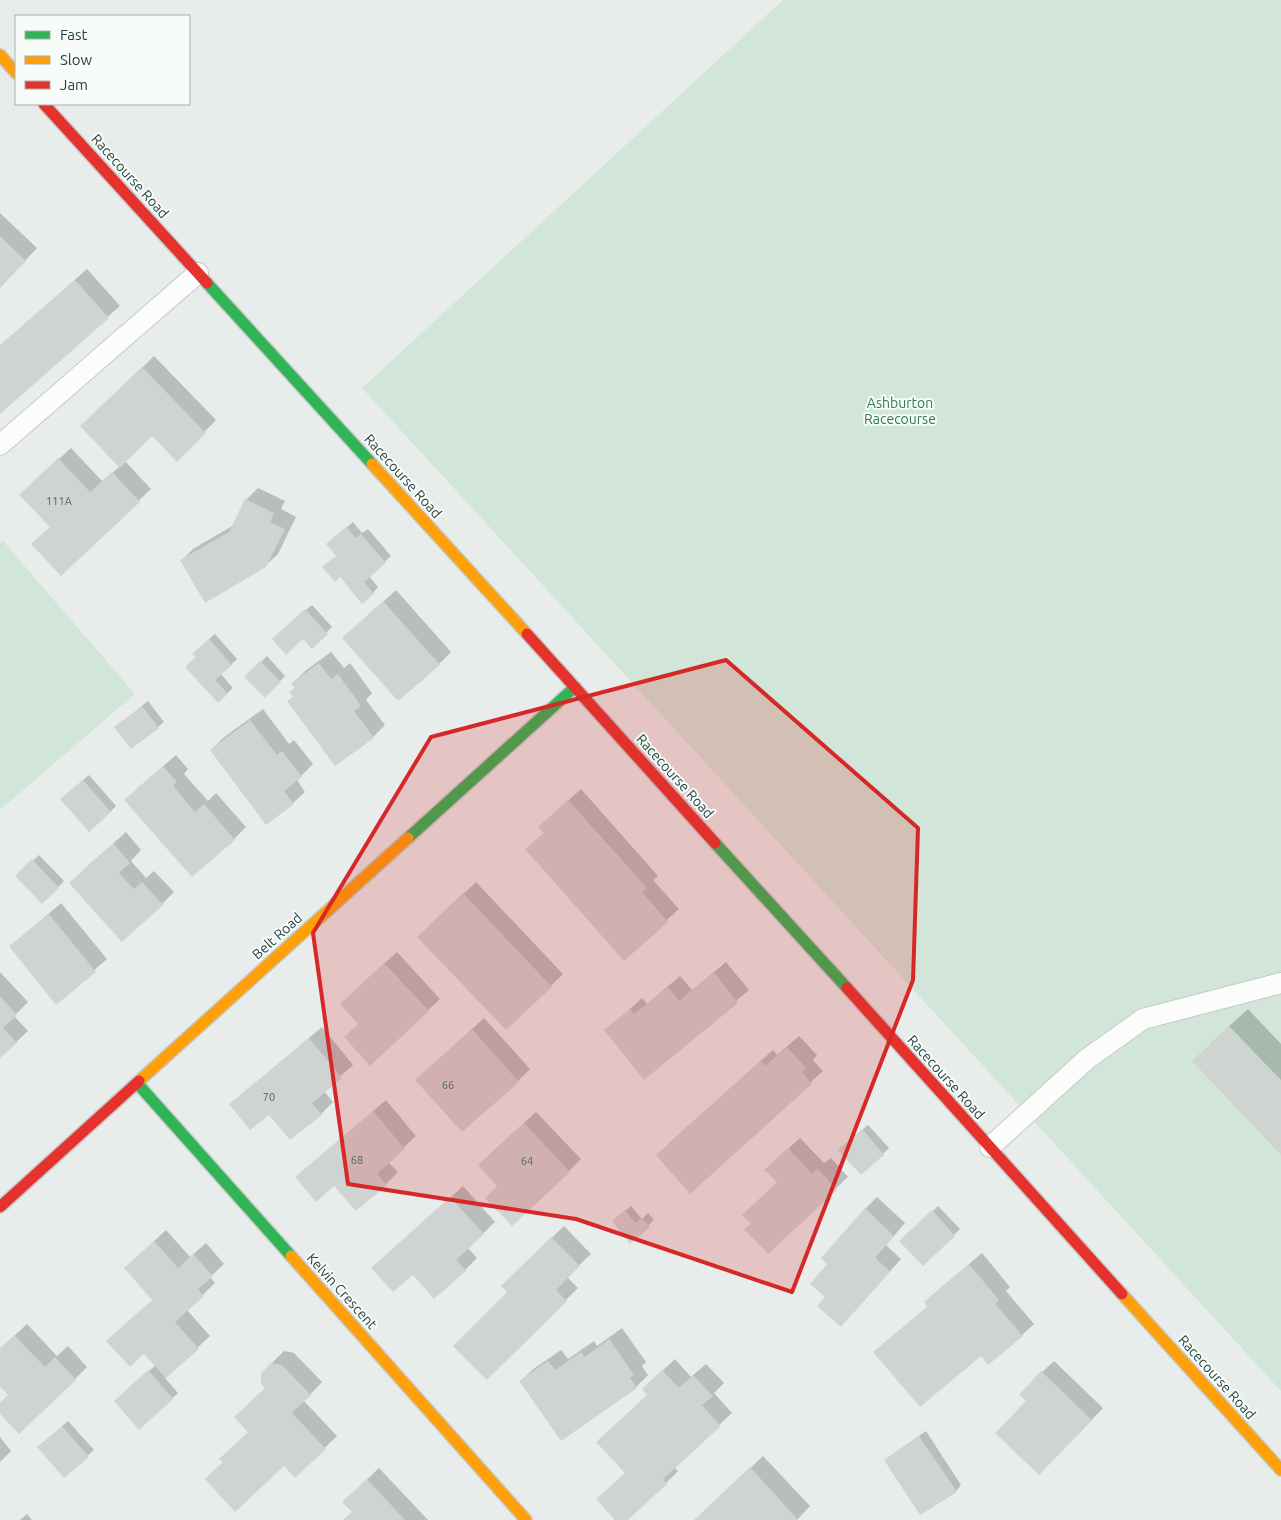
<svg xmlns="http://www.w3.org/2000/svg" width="1281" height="1520" viewBox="0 0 1281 1520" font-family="Ubuntu,sans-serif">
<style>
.green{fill:#d1e6d8}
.shadow{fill:#0003}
.building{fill:#cfd4d2}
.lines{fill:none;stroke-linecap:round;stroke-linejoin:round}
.lane-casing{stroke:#c5cac8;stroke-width:22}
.fast-casing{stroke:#c3cbc8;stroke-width:14}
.slow-casing{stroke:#c3cbc8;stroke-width:14}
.jam-casing{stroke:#c3cbc8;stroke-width:14}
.lane{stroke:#fcfcfc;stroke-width:20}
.fast{stroke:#30b455;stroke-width:11}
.slow{stroke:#ff9f0a;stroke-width:11}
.jam{stroke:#e5322d;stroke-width:11}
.marked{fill:#d62828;fill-opacity:0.2;stroke:#d62828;stroke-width:4;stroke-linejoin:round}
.labels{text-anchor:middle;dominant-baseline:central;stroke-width:4;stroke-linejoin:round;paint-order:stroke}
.number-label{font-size:11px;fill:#506761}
.street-label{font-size:14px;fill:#24423a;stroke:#f7fbf9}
.park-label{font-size:14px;fill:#2d7a4b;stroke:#f7fbf9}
</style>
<rect width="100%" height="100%" fill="#e8edeb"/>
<path class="green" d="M 783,0 L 1281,0 L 1281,1391 L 362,388 Z
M 3,541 L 135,694 L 0,810 L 0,544 Z"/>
<path class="shadow" d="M 0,213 L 37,248 L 0,287 Z
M 87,269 L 120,306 L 0,412 L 0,346 Z
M 154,356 L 216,420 L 177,460 L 152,434 L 125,461 L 151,489 L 61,575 L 51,527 L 33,483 L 71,448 L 103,482 L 120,466 L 94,415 Z
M 258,488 L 285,501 L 281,509 L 296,517 L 278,554 L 265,566 L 181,561 L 193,549 L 234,525 L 246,500 Z
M 353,522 L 362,533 L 368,529 L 391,556 L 369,576 L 378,587 L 373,593 L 337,556 L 333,539 Z
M 396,590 L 451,652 L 439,664 L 344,638 Z
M 312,605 L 332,627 L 312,647 L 304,637 L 279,633 Z
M 215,634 L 237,659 L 221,674 L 233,688 L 218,701 L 197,657 L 199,648 Z
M 331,652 L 344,668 L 350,663 L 372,693 L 366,700 L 385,725 L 373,737 L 291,692 L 296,687 L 293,683 L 305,671 Z
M 267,656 L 285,676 L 265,696 L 246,677 Z
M 148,701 L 164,722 L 158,727 L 116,727 Z
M 263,709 L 289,744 L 294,740 L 313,764 L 297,780 L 305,792 L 293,803 L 211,750 L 223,738 Z
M 176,755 L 188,769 L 184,774 L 208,801 L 216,793 L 246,827 L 234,839 L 138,788 Z
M 89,775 L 116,806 L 110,812 L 68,793 Z
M 581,789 L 658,876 L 653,880 L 679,909 L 624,959 L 527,849 L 545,832 L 552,815 Z
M 126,832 L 141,850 L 131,861 L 146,878 L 154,871 L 174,892 L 162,904 L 82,871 Z
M 39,855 L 64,881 L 42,903 L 17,876 Z
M 476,882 L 563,974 L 506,1029 L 430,925 Z
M 61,903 L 107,959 L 56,1003 L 10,947 Z
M 397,952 L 440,999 L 370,1064 L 353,992 Z
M 726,962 L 749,990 L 644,1078 L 606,1031 L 642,998 L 647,1004 L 680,976 L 692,990 Z
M 0,972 L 28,1002 L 14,1016 L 28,1031 L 0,1057 Z
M 1248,1009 L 1281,1044 L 1281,1154 L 1211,1043 Z
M 484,1018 L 530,1069 L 518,1081 L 429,1068 Z
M 322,1027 L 353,1065 L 324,1091 L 333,1102 L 321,1114 L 291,1138 L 270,1113 L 230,1104 Z
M 799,1036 L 817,1055 L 813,1060 L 823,1071 L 690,1192 L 669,1143 L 773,1050 L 777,1055 Z
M 386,1100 L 416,1136 L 388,1162 L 398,1172 L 386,1184 L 334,1184 L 297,1177 Z
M 536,1112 L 581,1159 L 569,1171 L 491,1153 Z
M 868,1125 L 889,1148 L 883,1154 L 846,1144 Z
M 800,1138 L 824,1163 L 831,1158 L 848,1177 L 768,1252 L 752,1224 L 778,1182 L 778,1158 Z
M 463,1186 L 495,1222 L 468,1248 L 477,1258 L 465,1270 L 434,1297 L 413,1273 L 373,1268 Z
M 877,1197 L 905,1223 L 886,1245 L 901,1259 L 853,1313 L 827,1297 L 829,1264 L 865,1209 Z
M 631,1206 L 642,1219 L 648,1213 L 654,1220 L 630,1242 L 619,1216 Z
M 938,1206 L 960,1229 L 923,1265 L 901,1241 Z
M 564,1226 L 591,1254 L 567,1277 L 578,1288 L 487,1378 L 508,1292 L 503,1286 Z
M 166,1230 L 190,1257 L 206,1243 L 224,1264 L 210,1277 L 215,1283 L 187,1310 L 210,1336 L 165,1378 L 178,1393 L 139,1428 L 121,1395 L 156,1365 L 154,1299 L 138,1256 Z
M 982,1253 L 1010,1287 L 1006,1291 L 1034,1324 L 1022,1335 L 981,1354 L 875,1352 L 928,1306 L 925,1302 L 937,1291 Z
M 27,1324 L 57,1356 L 68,1346 L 87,1367 L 75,1379 L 0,1412 L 0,1404 L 10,1395 L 0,1385 L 0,1349 Z
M 622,1328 L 646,1362 L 642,1366 L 648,1375 L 636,1387 L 520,1382 L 532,1370 L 561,1350 L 568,1359 L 594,1341 L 597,1346 Z
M 284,1351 L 294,1353 L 322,1382 L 304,1401 L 337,1436 L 295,1476 L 284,1464 L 224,1462 L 249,1432 L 266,1388 L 262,1373 Z
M 675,1359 L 691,1377 L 706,1364 L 724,1383 L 714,1393 L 732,1413 L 674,1467 L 678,1471 L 666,1483 L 626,1520 L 617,1520 L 626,1472 L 648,1395 L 656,1377 Z
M 1054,1361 L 1103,1408 L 1051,1462 L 1028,1401 L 1042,1372 Z
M 68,1421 L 94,1450 L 64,1477 L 44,1442 Z
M 926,1431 L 961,1485 L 956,1491 L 885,1460 Z
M 0,1437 L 11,1451 L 0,1462 Z
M 763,1456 L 810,1506 L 797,1520 L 695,1520 Z
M 379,1468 L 428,1520 L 344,1520 L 353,1512 L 355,1491 Z
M 27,1514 L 32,1520 L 20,1520 Z"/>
<path class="building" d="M 0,236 L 26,261 L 0,288 Z
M 75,280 L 109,318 L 0,414 L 0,345 Z
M 142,367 L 206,433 L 177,462 L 152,436 L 120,468 L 80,426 Z
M 58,458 L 90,492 L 112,472 L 140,502 L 61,576 L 31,544 L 50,527 L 19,495 Z
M 245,499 L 274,513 L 270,522 L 285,529 L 266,567 L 205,603 L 180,560 L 229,532 Z
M 346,527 L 356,538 L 361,534 L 386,563 L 364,582 L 374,594 L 362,604 L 340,577 L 335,582 L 322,567 L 336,556 L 326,544 Z
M 383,601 L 440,665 L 398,701 L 342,638 Z
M 305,609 L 328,634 L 312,649 L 303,639 L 286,655 L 272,639 Z
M 209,639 L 232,665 L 215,680 L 228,694 L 218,703 L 185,667 L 196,657 L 192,654 Z
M 260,661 L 281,682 L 265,698 L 244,677 Z
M 319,663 L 331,679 L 338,674 L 361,706 L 354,711 L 374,738 L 335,766 L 287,701 L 293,697 L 289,692 L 295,688 L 291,683 Z
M 142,706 L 159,728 L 131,749 L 114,727 Z
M 250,720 L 277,755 L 282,751 L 302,777 L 284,791 L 294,804 L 266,825 L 210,750 Z
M 163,766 L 177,782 L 173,786 L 195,812 L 204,804 L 235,840 L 192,877 L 124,800 Z
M 83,780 L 111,812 L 89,832 L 60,799 Z
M 568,800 L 647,888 L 642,892 L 668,922 L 624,961 L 525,849 L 544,833 L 538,827 Z
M 113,843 L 130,863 L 119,873 L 134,889 L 142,882 L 163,905 L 122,942 L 69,883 Z
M 32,859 L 59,888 L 42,904 L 15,876 Z
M 463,893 L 552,987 L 506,1030 L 417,937 Z
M 49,914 L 96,972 L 56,1005 L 9,946 Z
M 384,963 L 429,1011 L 370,1066 L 344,1037 L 358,1024 L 340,1004 Z
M 714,972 L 738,1003 L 644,1080 L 604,1030 L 630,1009 L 634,1014 L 668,987 L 679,1001 Z
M 0,996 L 17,1015 L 3,1028 L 17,1043 L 0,1058 Z
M 1229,1026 L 1281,1080 L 1281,1155 L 1192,1061 Z
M 472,1029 L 519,1082 L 462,1132 L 415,1080 Z
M 309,1038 L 342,1078 L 312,1103 L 322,1115 L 290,1140 L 269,1115 L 250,1130 L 229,1104 Z
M 787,1047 L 806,1068 L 802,1072 L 812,1084 L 690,1194 L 656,1155 L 761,1061 L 765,1066 Z
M 373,1111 L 405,1149 L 377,1174 L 387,1185 L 356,1211 L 334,1186 L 316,1202 L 295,1177 Z
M 524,1123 L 570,1172 L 512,1226 L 485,1198 L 497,1186 L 478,1165 Z
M 862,1129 L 884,1155 L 861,1175 L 838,1150 Z
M 788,1148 L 812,1174 L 818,1169 L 837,1190 L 768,1254 L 744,1229 L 751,1224 L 742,1215 L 777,1182 L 764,1170 Z
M 450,1197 L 484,1234 L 456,1260 L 466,1271 L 434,1299 L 413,1275 L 393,1292 L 371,1268 Z
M 865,1208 L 894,1236 L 875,1258 L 890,1271 L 841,1327 L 817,1306 L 825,1297 L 810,1284 L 827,1264 L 821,1258 Z
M 625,1210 L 635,1223 L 642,1218 L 650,1227 L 630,1244 L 612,1221 Z
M 932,1210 L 955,1236 L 923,1266 L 899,1241 Z
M 551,1237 L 580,1266 L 556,1290 L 567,1301 L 487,1380 L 453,1346 L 507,1292 L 501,1286 Z
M 154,1241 L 178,1268 L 193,1254 L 213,1276 L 198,1289 L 204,1296 L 175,1322 L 199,1349 L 166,1378 L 144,1354 L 130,1367 L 106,1341 L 152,1300 L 124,1268 Z
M 969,1264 L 999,1300 L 995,1304 L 1023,1336 L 988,1365 L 981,1356 L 920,1407 L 873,1352 L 927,1307 L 924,1302 Z
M 14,1335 L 45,1367 L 55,1357 L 76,1380 L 19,1434 L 0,1414 L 0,1403 L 8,1395 L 0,1387 L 0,1349 Z
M 609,1339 L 634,1375 L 630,1378 L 637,1388 L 561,1441 L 519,1381 L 548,1361 L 555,1370 L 581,1352 L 585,1357 Z
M 271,1363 L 282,1365 L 311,1395 L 292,1413 L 326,1449 L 295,1478 L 284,1466 L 235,1512 L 205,1479 L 223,1462 L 219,1459 L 248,1432 L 234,1417 L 265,1388 L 261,1384 L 261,1373 Z
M 148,1370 L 173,1399 L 139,1430 L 114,1401 Z
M 662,1370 L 679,1388 L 693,1375 L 713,1396 L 702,1405 L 721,1426 L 663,1479 L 667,1484 L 628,1520 L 615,1520 L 596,1499 L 625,1473 L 596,1442 L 647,1395 L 642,1389 Z
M 1041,1371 L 1092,1420 L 1039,1475 L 995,1433 L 1026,1401 L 1019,1395 Z
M 62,1426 L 89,1457 L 64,1478 L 37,1447 Z
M 919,1436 L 957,1492 L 920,1515 L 884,1460 Z
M 750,1467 L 798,1520 L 694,1520 Z
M 367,1479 L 405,1520 L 343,1520 L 352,1512 L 342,1502 Z"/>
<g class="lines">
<g class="lane-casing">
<path id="lane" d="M 0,445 L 198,273
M 990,1147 L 1087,1059 L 1143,1019 L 1281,983"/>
</g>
<g class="fast-casing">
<path id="fast" d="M 207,283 L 372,464
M 408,838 L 575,687
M 715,843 L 847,988
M 137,1083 L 291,1256"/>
</g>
<g class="slow-casing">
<path id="slow" d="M 0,55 L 16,73
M 372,464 L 527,634
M 139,1081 L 408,838
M 291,1256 L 526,1520
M 1122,1294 L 1281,1470"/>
</g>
<g class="jam-casing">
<path id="jam" d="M 44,104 L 207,283
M 527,634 L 715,843
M 847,988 L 1122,1294
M 0,1207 L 139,1081"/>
</g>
<use href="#lane" class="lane"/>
<use href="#fast" class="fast"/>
<use href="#slow" class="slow"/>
<use href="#jam" class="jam"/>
</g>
<path class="marked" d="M 726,660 L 918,828 L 913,980 L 792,1292 L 576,1219 L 348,1184 L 313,933 L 431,737 Z"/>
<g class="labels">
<g class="number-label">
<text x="59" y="501">111A</text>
<text x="448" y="1085">66</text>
<text x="269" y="1097">70</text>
<text x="357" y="1160">68</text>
<text x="527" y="1161">64</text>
</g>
<g class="street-label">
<text transform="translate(130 176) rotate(48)">Racecourse Road</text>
<text transform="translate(403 476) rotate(48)">Racecourse Road</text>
<text transform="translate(675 776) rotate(48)">Racecourse Road</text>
<text transform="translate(277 936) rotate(-42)">Belt Road</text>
<text transform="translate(946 1077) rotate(48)">Racecourse Road</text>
<text transform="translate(342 1291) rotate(48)">Kelvin Crescent</text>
<text transform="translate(1217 1377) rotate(48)">Racecourse Road</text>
</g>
<g class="park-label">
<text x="900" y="403">Ashburton<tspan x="900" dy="16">Racecourse</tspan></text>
</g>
</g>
<rect x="15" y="15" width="175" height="90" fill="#f7fbf9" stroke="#a3b1ad"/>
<rect x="25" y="31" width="25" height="8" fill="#30b455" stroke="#a3b1ad"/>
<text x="60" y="40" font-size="15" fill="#24423a">Fast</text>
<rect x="25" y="56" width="25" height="8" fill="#ff9f0a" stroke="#a3b1ad"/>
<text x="60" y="65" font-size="15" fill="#24423a">Slow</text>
<rect x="25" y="81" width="25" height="8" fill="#e5322d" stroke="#a3b1ad"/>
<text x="60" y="90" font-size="15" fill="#24423a">Jam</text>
</svg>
